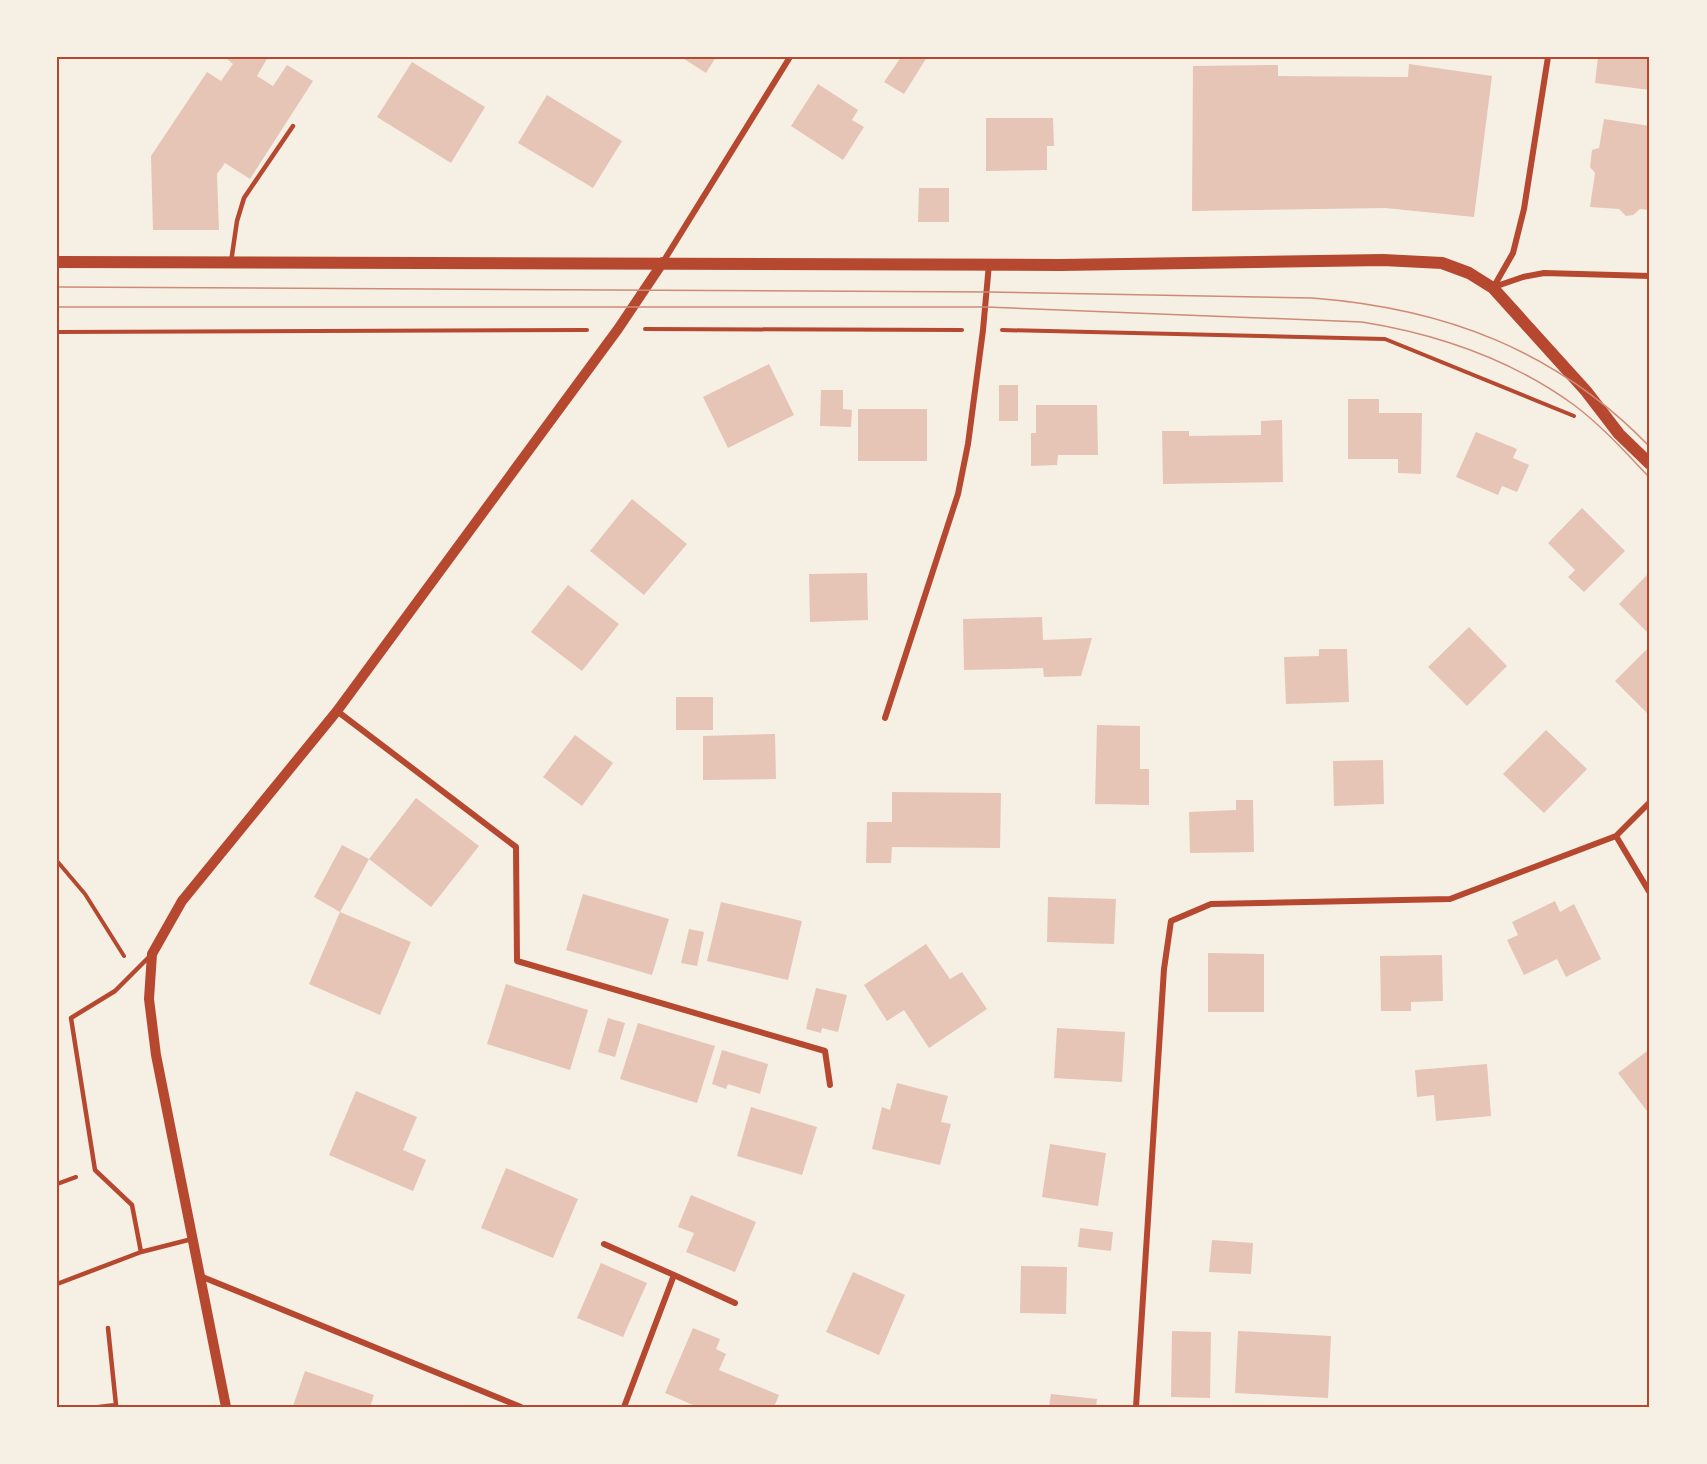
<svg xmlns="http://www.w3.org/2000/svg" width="1707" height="1464" viewBox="0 0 1707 1464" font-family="Inter,sans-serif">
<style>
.building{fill:#e6c5b7}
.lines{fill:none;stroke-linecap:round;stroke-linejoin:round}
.path{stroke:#b5482f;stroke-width:4}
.service{stroke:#b5482f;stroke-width:4.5}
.minor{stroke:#b5482f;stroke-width:6}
.tertiary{stroke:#b5482f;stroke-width:10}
.secondary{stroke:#b5482f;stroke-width:12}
.tram{stroke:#cf8b77;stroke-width:1.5}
.neatline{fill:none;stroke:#b5482f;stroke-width:2}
</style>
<rect width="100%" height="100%" fill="#f6efe4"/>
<path class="building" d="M 225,57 L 268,57 L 257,76 L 273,86 L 287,65 L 313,81 L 250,179 L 225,163 L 217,174 L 219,230 L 153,230 L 151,156 L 207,72 L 221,81 L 233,64 Z
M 681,57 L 716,57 L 706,73 Z
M 901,57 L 927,57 L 904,94 L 884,82 Z
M 1598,57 L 1650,57 L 1650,90 L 1595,83 Z
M 412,62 L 485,107 L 451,163 L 377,117 Z
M 1409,64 L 1492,76 L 1474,217 L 1385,208 L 1192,211 L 1193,66 L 1278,65 L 1278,76 L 1408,77 Z
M 818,84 L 858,110 L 852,120 L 864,127 L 843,160 L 791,126 Z
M 547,95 L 622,141 L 593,188 L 518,143 Z
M 986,118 L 1053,118 L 1054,146 L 1047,146 L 1047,170 L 986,171 Z
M 1604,119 L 1650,126 L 1650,210 L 1640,209 L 1633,215 L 1626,216 L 1619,209 L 1590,207 L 1595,173 L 1590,167 L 1592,150 L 1599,148 Z
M 919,188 L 949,188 L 949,222 L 918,222 Z
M 769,364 L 794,415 L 728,448 L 703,397 Z
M 999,385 L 1018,385 L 1018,421 L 999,421 Z
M 821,390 L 843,390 L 843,409 L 852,410 L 851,427 L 820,426 Z
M 1348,399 L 1379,399 L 1379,413 L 1422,413 L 1421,474 L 1398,473 L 1398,459 L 1348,459 Z
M 1036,405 L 1097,405 L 1098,455 L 1058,455 L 1057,465 L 1031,466 L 1031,433 L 1036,433 Z
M 858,409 L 927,409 L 927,461 L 858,461 Z
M 1282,420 L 1283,482 L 1163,484 L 1162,431 L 1189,431 L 1189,436 L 1261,435 L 1261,421 Z
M 1476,432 L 1517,449 L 1513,458 L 1529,465 L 1517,492 L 1502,486 L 1498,495 L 1456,477 Z
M 632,499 L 687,544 L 644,595 L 590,551 Z
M 1582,508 L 1625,551 L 1584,592 L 1568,577 L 1575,570 L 1548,543 Z
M 867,573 L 868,620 L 810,622 L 809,574 Z
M 1648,574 L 1650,576 L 1650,635 L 1619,604 Z
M 568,585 L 619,624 L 582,671 L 531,632 Z
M 1042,617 L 1043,640 L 1092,638 L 1081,676 L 1044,677 L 1043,668 L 964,670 L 963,619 Z
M 1469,627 L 1507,666 L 1467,706 L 1428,667 Z
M 1650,646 L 1650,716 L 1615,681 Z
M 1319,649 L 1347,649 L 1349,702 L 1286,704 L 1284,657 L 1319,656 Z
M 676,697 L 713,697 L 713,730 L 676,730 Z
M 1097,725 L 1140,726 L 1140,769 L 1149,769 L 1149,805 L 1095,804 Z
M 1546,730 L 1587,769 L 1544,813 L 1503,774 Z
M 775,734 L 776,779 L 703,780 L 703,736 Z
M 575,735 L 613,763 L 582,806 L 543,777 Z
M 1383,760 L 1384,804 L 1334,806 L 1333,761 Z
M 892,792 L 1001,793 L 1000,848 L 892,847 L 891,863 L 866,863 L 867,822 L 892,822 Z
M 416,798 L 479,846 L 431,907 L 369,859 Z
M 1236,800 L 1253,800 L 1254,852 L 1190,853 L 1189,812 L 1236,810 Z
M 342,845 L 369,859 L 340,912 L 314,897 Z
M 583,894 L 669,919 L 652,975 L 566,950 Z
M 1048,897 L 1116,899 L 1114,944 L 1047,942 Z
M 1555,901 L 1560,912 L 1574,904 L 1601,959 L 1566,977 L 1557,959 L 1524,975 L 1507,940 L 1518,935 L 1512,922 Z
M 721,902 L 802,921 L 788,980 L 707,961 Z
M 340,912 L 411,942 L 380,1015 L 309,984 Z
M 689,929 L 704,932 L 697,966 L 681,963 Z
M 926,944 L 950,979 L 962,972 L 987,1009 L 929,1048 L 904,1010 L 887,1021 L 864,985 Z
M 1208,953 L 1264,954 L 1264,1012 L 1208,1012 Z
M 1442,955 L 1443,1001 L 1411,1002 L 1411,1011 L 1381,1011 L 1380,956 Z
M 506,984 L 588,1010 L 570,1070 L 487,1044 Z
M 816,988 L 847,995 L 838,1032 L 822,1028 L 821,1033 L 806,1029 Z
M 608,1018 L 625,1023 L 615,1057 L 598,1052 Z
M 638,1023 L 715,1046 L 697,1103 L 620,1079 Z
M 1057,1028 L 1125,1032 L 1122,1082 L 1054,1078 Z
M 1650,1049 L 1650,1115 L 1618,1073 Z
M 722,1050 L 768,1064 L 760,1094 L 728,1084 L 726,1089 L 712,1084 Z
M 1487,1064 L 1491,1116 L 1436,1121 L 1434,1095 L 1417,1097 L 1415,1070 Z
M 897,1083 L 948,1096 L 941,1122 L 951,1124 L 940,1165 L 872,1149 L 882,1107 L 890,1110 Z
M 356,1091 L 417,1117 L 403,1150 L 426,1160 L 413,1191 L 329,1155 Z
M 751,1107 L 817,1127 L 802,1175 L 737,1156 Z
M 1050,1144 L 1106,1153 L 1098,1206 L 1042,1197 Z
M 506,1168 L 578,1199 L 553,1258 L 481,1228 Z
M 691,1195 L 756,1222 L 735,1272 L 686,1252 L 694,1233 L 678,1227 Z
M 1080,1228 L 1113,1232 L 1111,1251 L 1078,1247 Z
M 1212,1240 L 1253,1243 L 1251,1274 L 1209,1272 Z
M 601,1263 L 647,1283 L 623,1337 L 577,1318 Z
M 1021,1266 L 1067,1267 L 1066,1314 L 1020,1313 Z
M 853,1272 L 905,1295 L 879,1355 L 826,1332 Z
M 693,1328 L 720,1339 L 716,1349 L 726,1354 L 719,1370 L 779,1395 L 774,1407 L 698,1407 L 665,1393 Z
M 1172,1331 L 1211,1332 L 1210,1398 L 1171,1397 Z
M 1238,1331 L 1331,1336 L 1328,1398 L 1235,1393 Z
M 305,1371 L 374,1395 L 370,1407 L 293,1406 Z
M 1051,1394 L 1097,1399 L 1096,1407 L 1049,1407 Z"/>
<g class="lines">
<path class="path" d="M 645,329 L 962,330
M 1002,330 L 1385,339 L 1574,416
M 57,332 L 587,330
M 57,861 L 85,894 L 124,956
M 57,1184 L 76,1177"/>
<path class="service" d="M 231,262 L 237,221 L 244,198 L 293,126
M 141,1252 L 132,1205 L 95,1170 L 71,1018 L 115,991 L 150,956
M 57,1284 L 141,1252 L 192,1239
M 99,1407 L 116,1405 L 108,1328"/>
<path class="minor" d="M 663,262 L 790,57
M 1494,287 L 1523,277 L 1544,273 L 1650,276
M 1493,288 L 1513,253 L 1524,209 L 1548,57
M 337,711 L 516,847 L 517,961 L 825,1051 L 830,1085
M 885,718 L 958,494 L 968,444 L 983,330 L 989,264
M 1616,836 L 1650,893
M 604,1244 L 674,1275
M 200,1276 L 521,1407
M 624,1407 L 674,1275 L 735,1303
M 1136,1407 L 1164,969 L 1171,921 L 1211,904 L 1450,899 L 1616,836 L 1650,802"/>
<path class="tertiary" d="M 226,1407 L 156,1055 L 149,999 L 152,954 L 182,901 L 337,711 L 618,329 L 663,262"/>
<path class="secondary" d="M 57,262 L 1060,265 L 1383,260 L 1442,263 L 1469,273 L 1493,288 L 1586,391 L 1619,434 L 1650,464"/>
<path class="tram" d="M 57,287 L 987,292 L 1312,298 C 1444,308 1557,350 1650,447
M 57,307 L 986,307 L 1362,322 C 1437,334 1512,360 1574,405 C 1601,425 1626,453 1650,478"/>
</g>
<rect width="1707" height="1464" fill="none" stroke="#f6efe4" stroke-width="117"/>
<rect x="58" y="58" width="1590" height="1348" class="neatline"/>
</svg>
